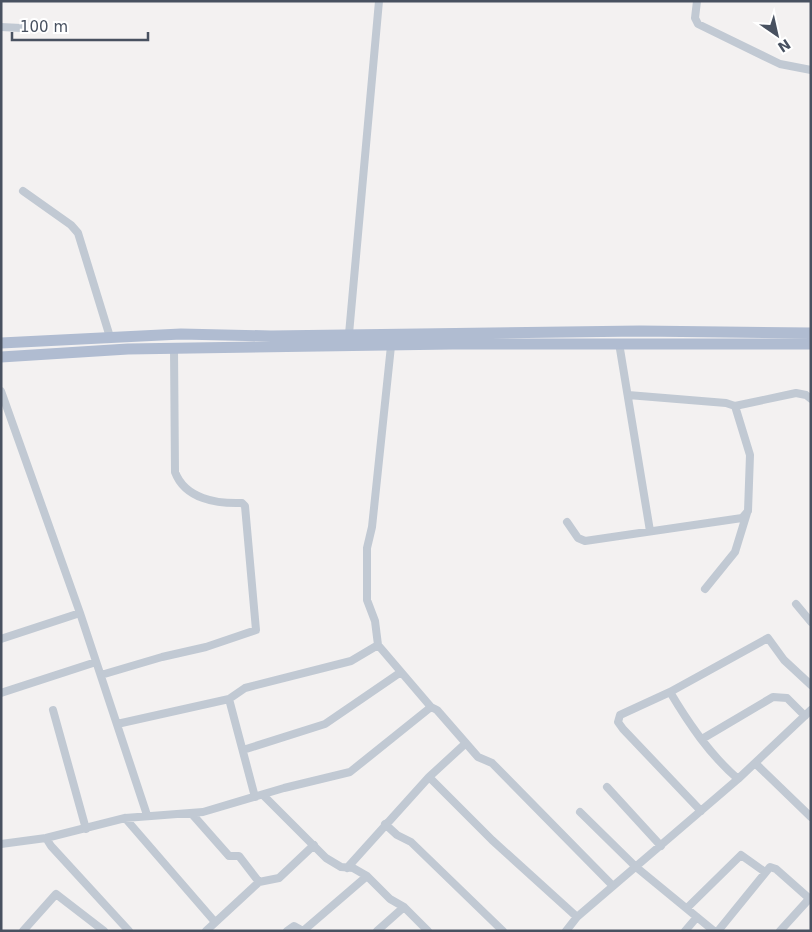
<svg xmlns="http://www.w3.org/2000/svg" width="812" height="932" viewBox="0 0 812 932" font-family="'DejaVu Sans',sans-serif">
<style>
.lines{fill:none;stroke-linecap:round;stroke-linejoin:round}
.minor{stroke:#c1c9d3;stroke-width:8}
.primary{stroke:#b0bcd1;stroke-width:11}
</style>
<rect width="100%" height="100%" fill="#f3f1f1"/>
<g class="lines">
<path class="minor" d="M 697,1 L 695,18 L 698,24 L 780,64 L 811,70
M 1,27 L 21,28
M 23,191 L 71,225 L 78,233 L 110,337
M 349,334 L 379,1
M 619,343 L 650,531
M 1,391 L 80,613 L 147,815
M 735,406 L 796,393 L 806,395 L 811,399
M 567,522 L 578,538 L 585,541 L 742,518 L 748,511 L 750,455 L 735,406 L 726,403 L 628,395
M 705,589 L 735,552 L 747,513
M 796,604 L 811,622
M 1,639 L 80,613
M 378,645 L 375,621 L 367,600 L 367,548 L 372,527 L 391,346
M 101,675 L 162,657 L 206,647 L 256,630 L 245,506 L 242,503 C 217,504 185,499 175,472 L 174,349
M 670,692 C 689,724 710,755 738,779
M 1,693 L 96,662
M 229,699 L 255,797
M 53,710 L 86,829
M 117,724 L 229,699 L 245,688 L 351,661 L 378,645 L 431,707 L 437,710 L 478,757 L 492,763 L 613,886
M 702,739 L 773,697 L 787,698 L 805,716
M 243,750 L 325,724 L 401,672
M 755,763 L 811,817
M 429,777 L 492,840 L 577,917
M 607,787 L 661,846
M 263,795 L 326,858 L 341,867 L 353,868 L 367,876 L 390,899 L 404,907 L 428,931
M 701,811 L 623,729 L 618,722 L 620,715 L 670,692 L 768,638 L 784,660 L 811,685
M 580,812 L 636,867 L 714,931
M 192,814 L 229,856 L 239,856 L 259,882
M 125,818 L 215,922
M 385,824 L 397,835 L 411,842 L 503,931
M 46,838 L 51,846 L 129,931
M 1,844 L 46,838 L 125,818 L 203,812 L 284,788 L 350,772 L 431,707
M 347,868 L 429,777 L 466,743
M 687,908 L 741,855 L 765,872
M 23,931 L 56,894 L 104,931
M 206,931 L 259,882 L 279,878 L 314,845
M 287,931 L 294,926 L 303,931
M 303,931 L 367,876
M 377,931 L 404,907
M 566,931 L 577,917 L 738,779 L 811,710
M 685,931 L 697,917
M 718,931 L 770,867 L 776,869 L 811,900
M 780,931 L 809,899"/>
<path class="primary" d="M 1,343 L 181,334 L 271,336 L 640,331 L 811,333
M 1,357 L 128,349 L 452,344 L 811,344"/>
</g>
<rect width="812" height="932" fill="none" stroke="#485160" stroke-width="5"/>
<g transform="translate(777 35) rotate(146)" stroke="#ffffff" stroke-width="4" paint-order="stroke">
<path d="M0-4L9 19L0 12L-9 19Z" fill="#485160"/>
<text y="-8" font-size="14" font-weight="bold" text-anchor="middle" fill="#485160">N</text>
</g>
<path d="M12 32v8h136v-8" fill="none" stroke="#485160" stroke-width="2.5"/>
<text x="20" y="32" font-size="15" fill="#485160" stroke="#ffffff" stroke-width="4" paint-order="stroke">100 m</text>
</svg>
